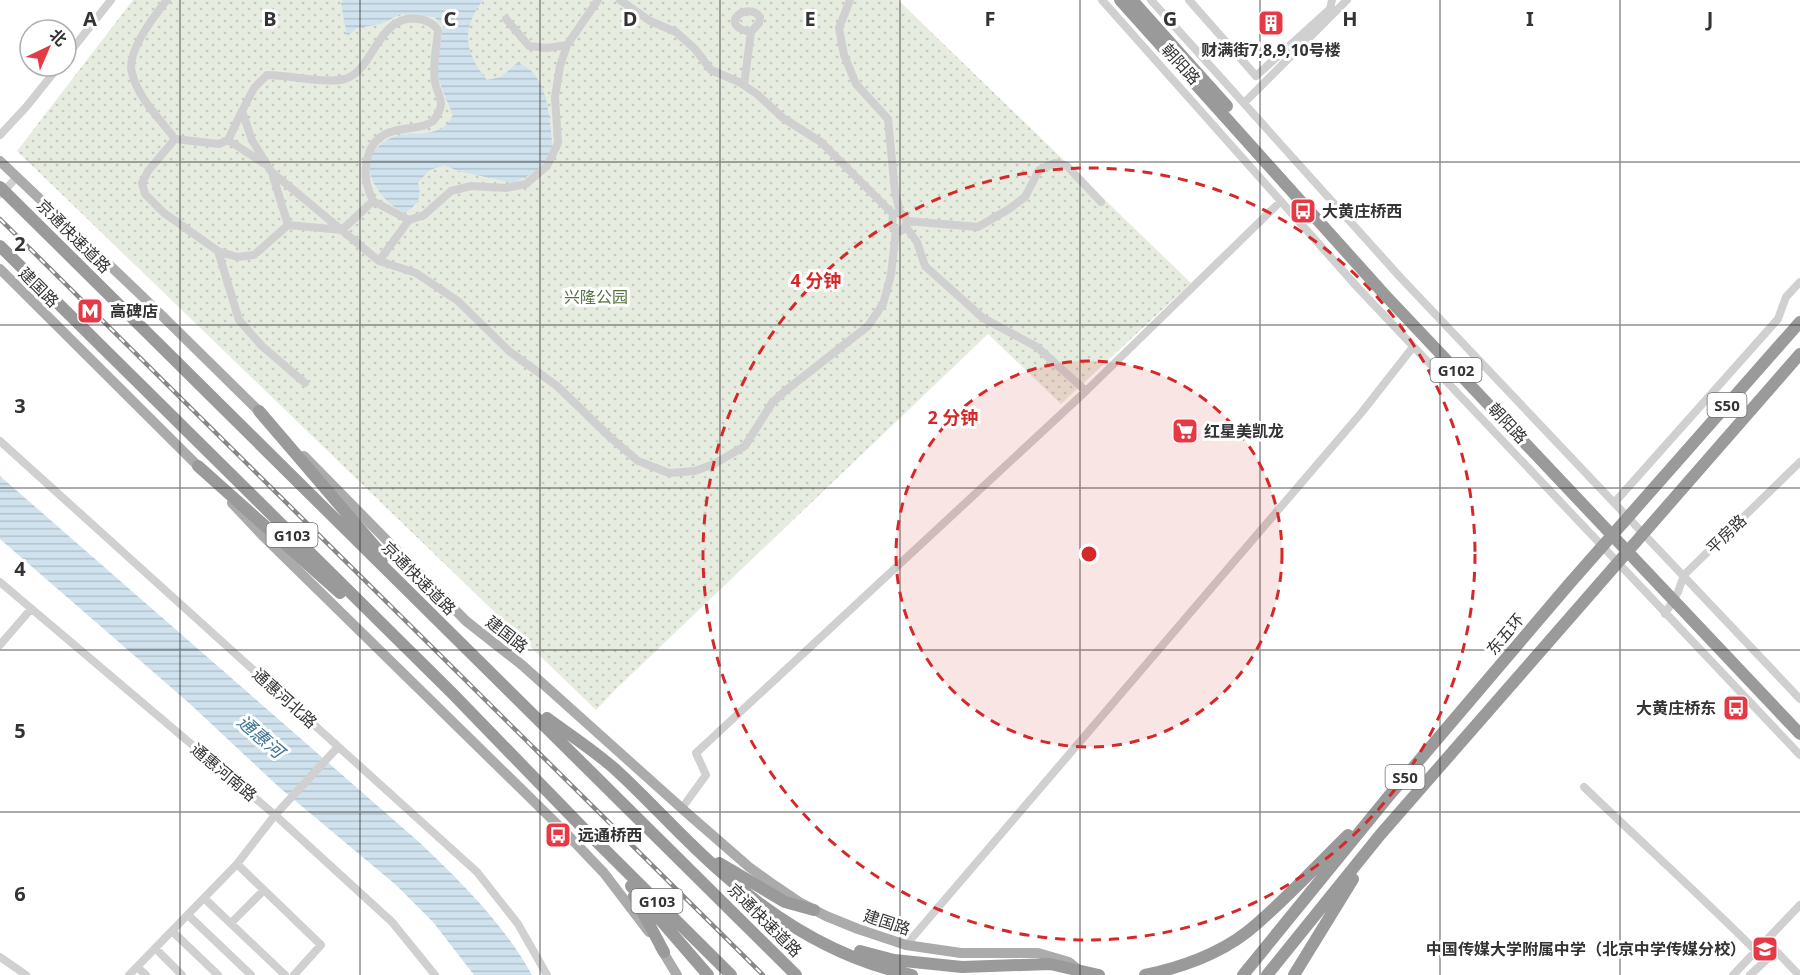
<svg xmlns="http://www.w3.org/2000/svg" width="1800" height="975" viewBox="0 0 1800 975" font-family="'Noto Sans','Noto Sans SC',sans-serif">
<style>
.park{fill:url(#park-dots)}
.water{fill:url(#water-rules)}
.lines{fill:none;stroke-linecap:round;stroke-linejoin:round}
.minor{stroke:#d0d0d0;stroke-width:8}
.major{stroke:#ababab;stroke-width:10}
.highway{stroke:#9a9a9a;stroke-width:12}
.rail-casing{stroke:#888;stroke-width:4.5}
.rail{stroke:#fff;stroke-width:2;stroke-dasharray:7;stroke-linecap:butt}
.grid{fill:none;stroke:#333;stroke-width:1.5;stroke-opacity:0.55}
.ring{fill:none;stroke:#d62828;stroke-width:3;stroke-dasharray:10 8}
.labels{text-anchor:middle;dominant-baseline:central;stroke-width:6;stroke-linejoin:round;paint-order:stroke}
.shield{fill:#fff;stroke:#707070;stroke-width:1.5}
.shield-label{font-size:15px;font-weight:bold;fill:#333}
.poi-label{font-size:16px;font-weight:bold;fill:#333;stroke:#fff;text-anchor:start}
.street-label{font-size:16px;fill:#333;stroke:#fff}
.park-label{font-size:16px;fill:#56703f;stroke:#fff}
.water-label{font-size:18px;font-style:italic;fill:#3f7597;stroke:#fff}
.grid-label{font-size:20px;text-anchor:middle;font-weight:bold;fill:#333;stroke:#fff;stroke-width:6;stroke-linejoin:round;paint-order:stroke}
.centre{fill:#d62828;stroke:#fff;stroke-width:3}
.ring-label{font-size:18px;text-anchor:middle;font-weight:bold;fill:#d62828;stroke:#fff;stroke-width:6;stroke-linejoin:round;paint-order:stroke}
</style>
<defs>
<pattern id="park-dots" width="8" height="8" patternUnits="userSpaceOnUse" patternTransform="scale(1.5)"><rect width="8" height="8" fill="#e6ecdf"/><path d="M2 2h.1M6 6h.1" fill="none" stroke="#c6cbc0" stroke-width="1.8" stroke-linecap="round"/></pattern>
<pattern id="water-rules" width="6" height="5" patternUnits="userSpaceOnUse" patternTransform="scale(1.5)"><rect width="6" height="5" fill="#cfe2ee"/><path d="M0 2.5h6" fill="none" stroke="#b2c2cd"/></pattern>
</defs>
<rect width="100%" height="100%" fill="#fff"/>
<path class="park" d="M 133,0 L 898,0 L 1191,283 L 1061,404 L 988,334 L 615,690 L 596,710 L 17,151 Z"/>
<path class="water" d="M 343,0 L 483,0 C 461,29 464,52 487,80 L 501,77 L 517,63 C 550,72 550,123 553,152 L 536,172 L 513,183 L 458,171 L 444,165 L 430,170 L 418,182 C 422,199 418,204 405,213 C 389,205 378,194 371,176 C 365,159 376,144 393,137 C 409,131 428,137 444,127 C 447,125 450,120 453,117 C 450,105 443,94 440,82 C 434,65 442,43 443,25 L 434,17 L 401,14 L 381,24 L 357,28 L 347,36 L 341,4 Z
M 0,476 L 419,842 C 461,882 504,924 532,975 L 474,975 L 433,922 L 396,885 L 280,788 L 189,703 L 0,539 Z"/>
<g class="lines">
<path class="minor" d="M 167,0 C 154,16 126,52 132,73 C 138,98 160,119 175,139
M 620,0 L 650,21 L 676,32 L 695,49 L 711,70 L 739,82 L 757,94 L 783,118 L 821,142 L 893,214 L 900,213 L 905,216 C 908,222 907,226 901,231 L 896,230 L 892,226 L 893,214
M 850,0 L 839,28 L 844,55 L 856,84 L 888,119 L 895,192 L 900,213
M 1102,0 L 1359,289 L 1800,755
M 1151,0 L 1400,277 L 1800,699
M 1189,0 L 1256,76 L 1330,9 L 1332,0
M 506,19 L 529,46 L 547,48 L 567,45
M 66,57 L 111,0
M 744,85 L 751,32 L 759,23 L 760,17 C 747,0 716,26 751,32
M 1244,103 L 1347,0
M 242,111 L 228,140 L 219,144 L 175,139 L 148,171 L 142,183 L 145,194 L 164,213 L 218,251 L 237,257 L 254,255 L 288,225 L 272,173 L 252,140 L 242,111 L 254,88 L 267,75 C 290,75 325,84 345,79 C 375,70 377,13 419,19 C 428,21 433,23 438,30 C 437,46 432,65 435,82 C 436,89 441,97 441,104 C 441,107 438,114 436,117 C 424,137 379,117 368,156 C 363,173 366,185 373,201 L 342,230 L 288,225
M 0,135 L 27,106 L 59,66
M 228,140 L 265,164
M 273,173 L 379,261 L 409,220 L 424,215 L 451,191 L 471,186 L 506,188 L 526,184 L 547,166 L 558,143 L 555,97 L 560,66 L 567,45 L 598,0
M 1,194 L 17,177
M 373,201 L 409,220
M 907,221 L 978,227 L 1009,209 L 1025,197 L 1039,170 L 1055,163 L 1067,166 L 1101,202
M 906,227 L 917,242 L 925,266 L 983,318 L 1037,347 L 1086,391
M 218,251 L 239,320 L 262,346 L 305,383
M 379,261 L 416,273 L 458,301 L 509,351 L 557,386 L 611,438 L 638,461 L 669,473 L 695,471 L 714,464 L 745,446 L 772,403 L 785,391 L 868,326 L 883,304 L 891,275 L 896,230
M 0,441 L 477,872 L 518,924 L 547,975
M 1615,502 L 1778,319 L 1786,297 L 1800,282
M 0,582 L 275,815 L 392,922 L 435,975
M 1665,614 L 1678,592 L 1684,575 L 1800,462
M 0,645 L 31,609
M 1584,787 C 1641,842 1700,895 1756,951
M 682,808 L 706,775 L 696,753 L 1086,391 L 1281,201
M 237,864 L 321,945 L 294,975
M 204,898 L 285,975
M 188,915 L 251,975
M 231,923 L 264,890
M 172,931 L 218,975
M 906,945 L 1362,412 L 1413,347
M 155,948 L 182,975
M 0,957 L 26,975
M 137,967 L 146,975
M 129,975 L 237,864 L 275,815 L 338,747
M 1733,975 L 1800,905
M 1750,975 L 1776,951 L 1799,975"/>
<path class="major" d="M 0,161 L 143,297 L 265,417
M 0,269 L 203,471
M 304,456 L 466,621 L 522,665 L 687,813 L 749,867 L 774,885 L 799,902 L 826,916 L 858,929 L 906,945 L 961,953 L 1038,953 L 1069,962 L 1080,971
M 232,503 L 264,537 L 563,830 L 604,873 L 649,932
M 660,947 L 677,975"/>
<path class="highway" d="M 1120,0 L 1384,294 L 1800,734
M 1132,0 L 1227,106
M 0,187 L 796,975
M 0,246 L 452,693 L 582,827 L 731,975
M 259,411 L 384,557
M 198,466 L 340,593
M 547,718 C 570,735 595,751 616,770 C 652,803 684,840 721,872 C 775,920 840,960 912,975
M 719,863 L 785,902 L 814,910
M 631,886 L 708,975
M 634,896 L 664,952
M 860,951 L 894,960 L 962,967 L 1050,964 L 1099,975
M 1145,975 C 1180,968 1219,954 1247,932 C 1283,903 1315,867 1348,835
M 1243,975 L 1388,797 L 1570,583 L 1800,322
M 1267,975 L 1380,835 L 1800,354
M 1294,975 L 1353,879"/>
<g class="rail-casing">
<path id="rail" d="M 0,219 L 763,975"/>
</g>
<use href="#rail" class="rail"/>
</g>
<path class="grid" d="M 180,0 L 180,975M 360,0 L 360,975M 540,0 L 540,975M 720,0 L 720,975M 900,0 L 900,975M 1080,0 L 1080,975M 1260,0 L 1260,975M 1440,0 L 1440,975M 1620,0 L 1620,975M 0,162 L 1800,162M 0,325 L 1800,325M 0,488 L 1800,488M 0,650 L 1800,650M 0,812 L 1800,812"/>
<circle cx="1089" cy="554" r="193" fill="#d62828" fill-opacity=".12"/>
<g class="ring">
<circle cx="1089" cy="554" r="193"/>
<circle cx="1089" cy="554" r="386"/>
</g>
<defs>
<g id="building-square" transform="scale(1.35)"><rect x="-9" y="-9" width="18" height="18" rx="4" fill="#e63946" stroke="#fff"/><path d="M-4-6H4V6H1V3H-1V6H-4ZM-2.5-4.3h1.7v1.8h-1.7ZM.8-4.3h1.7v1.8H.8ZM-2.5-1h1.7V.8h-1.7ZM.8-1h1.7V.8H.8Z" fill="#fff"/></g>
<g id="bus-square" transform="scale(1.35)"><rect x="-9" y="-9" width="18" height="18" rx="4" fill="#e63946" stroke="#fff"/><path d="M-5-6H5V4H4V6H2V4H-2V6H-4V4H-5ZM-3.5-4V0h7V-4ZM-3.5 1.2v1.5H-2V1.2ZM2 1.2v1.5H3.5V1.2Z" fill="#fff"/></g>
<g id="metro-square" transform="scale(1.35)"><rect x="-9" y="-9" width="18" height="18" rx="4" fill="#e63946" stroke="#fff"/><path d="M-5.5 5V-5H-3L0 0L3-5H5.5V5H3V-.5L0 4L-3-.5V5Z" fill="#fff"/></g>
<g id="supermarket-square" transform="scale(1.35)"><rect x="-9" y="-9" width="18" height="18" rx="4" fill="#e63946" stroke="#fff"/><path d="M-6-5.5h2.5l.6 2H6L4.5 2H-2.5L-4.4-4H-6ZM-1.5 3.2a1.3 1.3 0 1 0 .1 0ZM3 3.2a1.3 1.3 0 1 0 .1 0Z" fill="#fff"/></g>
<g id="school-square" transform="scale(1.35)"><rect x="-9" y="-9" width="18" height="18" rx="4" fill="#e63946" stroke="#fff"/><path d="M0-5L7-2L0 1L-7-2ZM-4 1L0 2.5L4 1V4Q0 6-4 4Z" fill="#fff"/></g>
</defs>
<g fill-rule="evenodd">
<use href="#building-square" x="1271" y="23"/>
<use href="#bus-square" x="1303" y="211"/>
<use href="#metro-square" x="90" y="311"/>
<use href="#supermarket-square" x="1185" y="431"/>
<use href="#bus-square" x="1736" y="708"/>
<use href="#bus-square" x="558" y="835"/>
<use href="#school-square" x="1765" y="949"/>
</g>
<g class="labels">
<g class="shield">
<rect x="1430.5" y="358" width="51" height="24" rx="4.5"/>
<rect x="1707.5" y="393" width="39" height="24" rx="4.5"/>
<rect x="266.5" y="523" width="51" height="24" rx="4.5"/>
<rect x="1385.5" y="765" width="39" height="24" rx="4.5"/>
<rect x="631.5" y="889" width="51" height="24" rx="4.5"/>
</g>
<g class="shield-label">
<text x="1456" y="370">G102</text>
<text x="1727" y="405">S50</text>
<text x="292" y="535">G103</text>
<text x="1405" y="777">S50</text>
<text x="657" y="901">G103</text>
</g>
<g class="poi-label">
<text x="1271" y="50" text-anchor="middle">财满街7,8,9,10号楼</text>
<text x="1322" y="211">大黄庄桥西</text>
<text x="110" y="311">高碑店</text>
<text x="1204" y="431">红星美凯龙</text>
<text x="1716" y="708" text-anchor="end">大黄庄桥东</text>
<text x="578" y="835">远通桥西</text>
<text x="1746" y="949" text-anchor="end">中国传媒大学附属中学（北京中学传媒分校）</text>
</g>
<g class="street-label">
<text transform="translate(1181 64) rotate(48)">朝阳路</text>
<text transform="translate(74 236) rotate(45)">京通快速道路</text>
<text transform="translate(39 287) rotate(45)">建国路</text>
<text transform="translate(1508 423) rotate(47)">朝阳路</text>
<text transform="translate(1726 534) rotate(-44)">平房路</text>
<text transform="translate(419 578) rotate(45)">京通快速道路</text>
<text transform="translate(507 634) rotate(38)">建国路</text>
<text transform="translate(1505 634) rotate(-50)">东五环</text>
<text transform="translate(285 698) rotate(42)">通惠河北路</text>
<text transform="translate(224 772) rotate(40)">通惠河南路</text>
<text transform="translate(765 920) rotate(45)">京通快速道路</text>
<text transform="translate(887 922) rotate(18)">建国路</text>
</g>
<g class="park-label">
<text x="596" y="297">兴隆公园</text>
</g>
<g class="water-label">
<text transform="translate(261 736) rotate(41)">通惠河</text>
</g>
</g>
<g class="grid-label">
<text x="90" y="26">A</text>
<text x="270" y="26">B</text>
<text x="450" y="26">C</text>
<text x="630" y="26">D</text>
<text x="810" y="26">E</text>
<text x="990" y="26">F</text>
<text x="1170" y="26">G</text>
<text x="1350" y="26">H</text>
<text x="1530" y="26">I</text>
<text x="1710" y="26">J</text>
<text x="20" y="251">2</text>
<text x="20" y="413">3</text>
<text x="20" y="576">4</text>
<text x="20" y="738">5</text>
<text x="20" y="901">6</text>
</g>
<circle cx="1089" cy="554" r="9" class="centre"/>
<g class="ring-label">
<text x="816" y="287">4 分钟</text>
<text x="953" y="424">2 分钟</text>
</g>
<g transform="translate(48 48) rotate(44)"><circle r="28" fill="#ffffff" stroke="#adadad" stroke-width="1.5"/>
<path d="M0-4.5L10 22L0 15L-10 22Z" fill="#e63946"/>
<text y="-9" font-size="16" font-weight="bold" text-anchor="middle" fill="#333333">北</text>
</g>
</svg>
